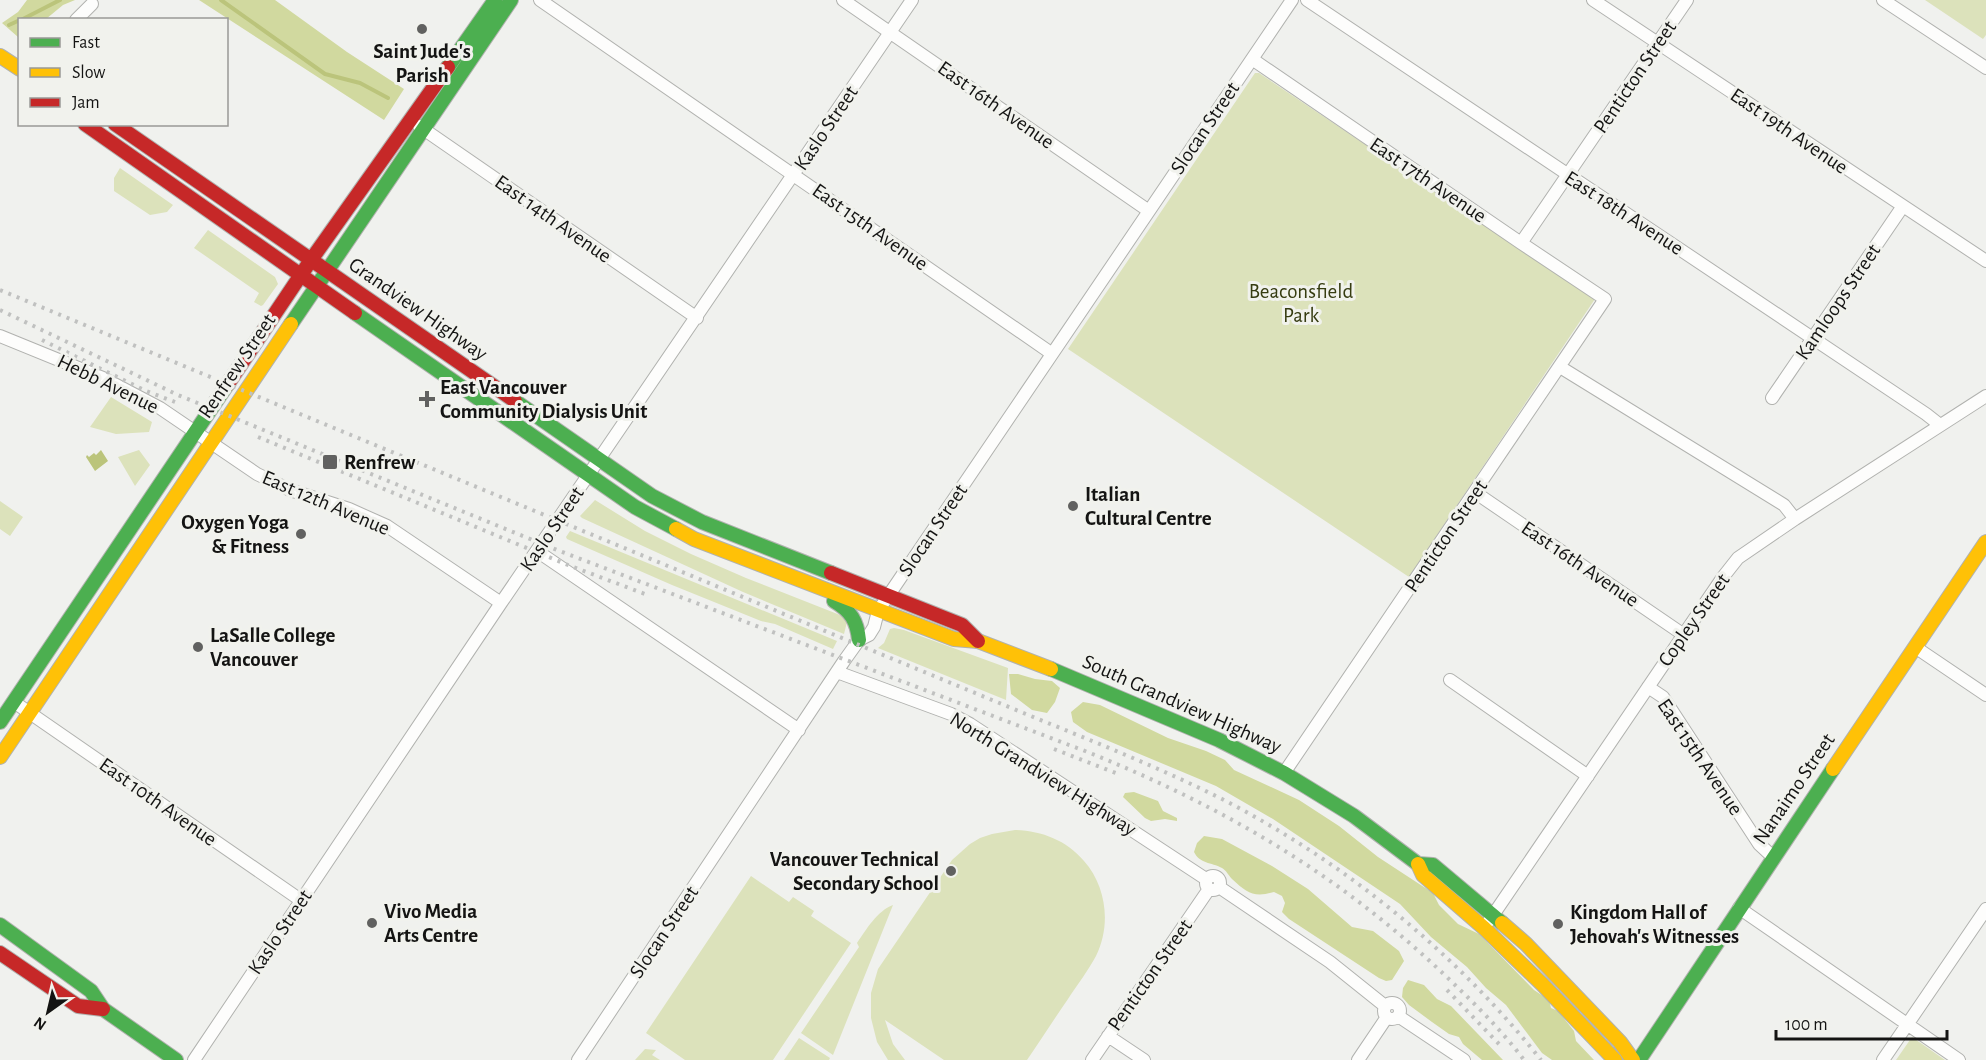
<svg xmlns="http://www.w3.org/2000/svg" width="1986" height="1060" viewBox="0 0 1986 1060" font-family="'Alegreya Sans',sans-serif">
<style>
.green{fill:#dce2bb}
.forest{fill:#d1d99f}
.water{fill:#bbc47b}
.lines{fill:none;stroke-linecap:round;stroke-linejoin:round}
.stream{stroke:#bbc47b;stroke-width:4}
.street-casing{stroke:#b1b2af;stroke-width:14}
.fast-casing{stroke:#b1b2af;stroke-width:16}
.slow-casing{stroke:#b1b2af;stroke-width:16}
.jam-casing{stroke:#b1b2af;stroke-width:16}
.street{stroke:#fdfdfc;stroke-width:12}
.fast{stroke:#4caf50;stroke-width:14}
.slow{stroke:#ffc107;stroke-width:14}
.jam{stroke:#c62828;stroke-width:14}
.rail{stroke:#c0c1c0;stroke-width:4;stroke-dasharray:3 6;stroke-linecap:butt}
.poi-dot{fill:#616160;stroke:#f1f2ed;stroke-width:2}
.labels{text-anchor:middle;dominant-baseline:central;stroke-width:6;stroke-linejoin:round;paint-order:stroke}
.poi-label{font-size:21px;font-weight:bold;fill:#141413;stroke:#f1f2ed;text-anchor:start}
.street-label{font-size:21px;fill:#141413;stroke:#f1f2ed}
.park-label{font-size:21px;fill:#363c11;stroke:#f1f2ed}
</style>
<rect width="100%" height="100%" fill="#f0f1ee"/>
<path class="green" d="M 1925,0 L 1986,0 L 1986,35 L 1983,39 Z
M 1255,73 L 1259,73 L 1595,299 L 1409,577 L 1068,349 Z
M 120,168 L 173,205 L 167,212 L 150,215 L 114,191 L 114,178 Z
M 208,230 L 275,277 L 278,284 L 263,305 L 261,306 L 254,302 L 259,293 L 194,248 Z
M 111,397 L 152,422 L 149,432 L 116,434 L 90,427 Z
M 139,450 L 150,465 L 135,486 L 118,457 Z
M 595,500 L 645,531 L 691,554 L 746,578 L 840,615 L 847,622 L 844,634 L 743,592 L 582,518 L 580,516 Z
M 0,501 L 23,517 L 10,536 L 0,529 Z
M 570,531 L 837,641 L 833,649 L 775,624 L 761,621 L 672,585 L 567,539 L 566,537 Z
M 894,628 L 904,630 L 1008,668 L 1006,700 L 878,648 L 884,643 L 890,629 Z
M 1015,830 C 1042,831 1066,840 1084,861 C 1107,887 1111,926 1096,956 C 1088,971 1077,985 1068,999 C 1054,1019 1041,1040 1027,1060 L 944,1060 L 885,1020 L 893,1044 L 905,1060 L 888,1060 L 877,1042 L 871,1018 L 871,993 L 878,969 L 952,860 L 970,844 L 980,838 L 992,834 Z
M 751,876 L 789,902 L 793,897 L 814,911 L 811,916 L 851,943 L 773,1060 L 685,1060 L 646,1033 Z
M 893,905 L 833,1055 L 801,1033 L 859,947 L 857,943 C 866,930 877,911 893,905 Z
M 1912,1037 L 1945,1060 L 1896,1060 Z
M 799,1038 L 830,1058 L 829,1060 L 784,1060 Z
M 645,1049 L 656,1050 L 652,1055 L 660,1060 L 635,1060 Z"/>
<path class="forest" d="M 27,0 L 75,0 L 63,5 L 46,19 L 20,20 L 19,36 L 18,37 L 2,23 L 18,12 Z
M 199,0 L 275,0 L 347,52 L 404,89 L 384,120 Z
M 1009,674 L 1018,674 L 1035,679 L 1052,681 L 1060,688 L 1055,702 L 1047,713 L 1032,710 L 1011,694 Z
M 1083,702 L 1100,705 L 1168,738 L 1206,751 L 1225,760 L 1234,770 L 1299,800 L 1339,826 L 1378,857 L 1433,893 L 1439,905 L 1458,924 L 1479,934 L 1534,990 L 1549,1000 L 1551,1008 L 1558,1011 L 1574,1031 L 1576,1041 L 1594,1060 L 1552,1060 L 1542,1053 L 1506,1005 L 1486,988 L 1467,967 L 1431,937 L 1400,904 L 1273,819 L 1216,786 L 1087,732 L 1073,722 L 1071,712 Z
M 1134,792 L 1158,801 L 1163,811 L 1177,818 L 1177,821 L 1165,819 L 1151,821 L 1145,818 L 1123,797 L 1125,793 Z
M 1204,836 L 1222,839 L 1272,866 L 1308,889 L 1352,927 L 1373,931 L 1399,951 L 1404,961 L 1392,980 L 1386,981 L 1379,978 L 1289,919 L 1282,912 L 1285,903 L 1282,896 L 1274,892 C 1254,898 1247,893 1232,879 C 1229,876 1226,870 1222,868 C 1211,862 1200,864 1194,852 L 1197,843 Z
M 1408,980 L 1424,985 L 1437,999 L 1451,1006 L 1503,1060 L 1482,1060 L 1463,1044 L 1459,1037 L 1449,1034 L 1432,1022 L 1409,1005 L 1402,997 L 1403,988 Z"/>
<path class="water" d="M 101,450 L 108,461 L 95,471 L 86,457 L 87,455 L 89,457 L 94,453 L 96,455 Z"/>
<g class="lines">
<path class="stream" d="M 221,0 L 325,74 L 360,83 L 388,98
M 21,20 L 60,0
M 9,25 L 20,20"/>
<g class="street-casing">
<path id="street" d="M 540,0 L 1051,353
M 843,0 L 1149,211
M 1307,0 C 1513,139 1720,275 1926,414 L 1940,425
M 1593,0 L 1986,261
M 1883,0 L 1986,68
M 76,20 L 92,4
M 1252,59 L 1521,243 L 1605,299 L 1284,773
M 419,126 L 697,318
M 1521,243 L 1687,0
M 0,336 L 103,378 L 160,408 L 257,474 L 290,490 L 349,509 L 387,526 L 501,603
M 1560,367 L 1784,505 L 1795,519
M 1772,398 L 1903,206
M 1476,493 L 1684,635
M 537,551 L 799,730
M 1915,647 L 1986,695
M 837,672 L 951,714 L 970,724 L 1206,879
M 1450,680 L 1588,776
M 1648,687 L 1663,697 L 1759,844 L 1773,857
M 14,702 L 302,901
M1206 883a7 7 0 1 1 14 0a7 7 0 1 1-14 0Z
M 1219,887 L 1330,962 L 1385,1006
M 1739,908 L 1959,1060
M 1489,921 L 1723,577 L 1738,558 L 1795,519 L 1986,396
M1384 1011a8 8 0 1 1 16 0a8 8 0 1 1-16 0Z
M 1398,1016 L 1464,1060
M 1108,1036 L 1144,1060
M 194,1060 L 501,603 L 912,0
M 578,1060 L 844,661 L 859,640 L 869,635 L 874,627 L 878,611 L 1292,0
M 1092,1060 L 1209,889
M 1358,1060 L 1387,1017
M 1883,1060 L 1986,909"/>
</g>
<g class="fast-casing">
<path id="fast" d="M 448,67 L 495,0
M 355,313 L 635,507 L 676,529
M 291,324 L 511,0
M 515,401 L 652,496 L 702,522 L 831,573
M 834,601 C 851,611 857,621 859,640
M 1051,669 L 1219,740 L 1284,773 L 1354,816 L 1418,864 L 1433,865 L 1502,923
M 0,722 L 227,385
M 0,925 L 91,991 L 103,1009 L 176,1060
M 1639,1060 L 1833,769"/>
</g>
<g class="slow-casing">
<path id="slow" d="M 0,56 L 20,69
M 676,529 L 694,539 L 954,639 L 978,641 L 1051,669
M 0,757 L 291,324
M 1833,769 L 1986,542
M 1418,864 L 1423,875 L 1484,928 L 1542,984 L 1615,1060
M 1502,923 L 1526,944 L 1620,1042 L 1633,1060"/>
</g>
<g class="jam-casing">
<path id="jam" d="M 85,124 L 355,313
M 115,124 L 515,401
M 227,385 L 311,260 L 448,67
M 831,573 L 962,625 L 978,641
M 0,953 L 78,1006 L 103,1009"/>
</g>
<use href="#street" class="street"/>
<use href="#fast" class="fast"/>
<use href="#slow" class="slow"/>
<use href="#jam" class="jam"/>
<path class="rail" d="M 0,290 L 1038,719 C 1100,744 1162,769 1222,799 C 1344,862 1455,952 1541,1060
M 0,310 L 178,395 L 557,550 L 1085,751 C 1225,807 1344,877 1453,983 C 1478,1007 1503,1032 1524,1060
M 42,340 L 146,391 L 175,402
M 258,437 L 568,565 L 645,594
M 1054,749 L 1121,775
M 1447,990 L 1499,1044"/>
</g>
<g class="poi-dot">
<circle cx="422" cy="29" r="6"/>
<path d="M424 390h6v6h6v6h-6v6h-6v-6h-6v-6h6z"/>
<rect x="322" y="454" width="16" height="16" rx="3"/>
<circle cx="1073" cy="506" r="6"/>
<circle cx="301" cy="534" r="6"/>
<circle cx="198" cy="647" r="6"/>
<circle cx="951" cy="871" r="6"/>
<circle cx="372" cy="923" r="6"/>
<circle cx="1558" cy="924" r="6"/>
</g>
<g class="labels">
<g class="poi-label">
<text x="422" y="51" text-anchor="middle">Saint Jude's<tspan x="422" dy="24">Parish</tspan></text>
<text x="440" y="387">East Vancouver<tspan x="440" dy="24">Community Dialysis Unit</tspan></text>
<text x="344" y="462">Renfrew</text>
<text x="1085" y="494">Italian<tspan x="1085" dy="24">Cultural Centre</tspan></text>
<text x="289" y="522" text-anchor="end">Oxygen Yoga<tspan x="289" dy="24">&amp; Fitness</tspan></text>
<text x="210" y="635">LaSalle College<tspan x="210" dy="24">Vancouver</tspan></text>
<text x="939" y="859" text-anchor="end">Vancouver Technical<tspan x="939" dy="24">Secondary School</tspan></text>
<text x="384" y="911">Vivo Media<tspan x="384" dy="24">Arts Centre</tspan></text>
<text x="1570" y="912">Kingdom Hall of<tspan x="1570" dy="24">Jehovah's Witnesses</tspan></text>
</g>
<g class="street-label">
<text transform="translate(1635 77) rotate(-56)">Penticton Street</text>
<text transform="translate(996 105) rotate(35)">East 16th Avenue</text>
<text transform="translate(826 128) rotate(-56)">Kaslo Street</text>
<text transform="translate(1205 128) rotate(-56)">Slocan Street</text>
<text transform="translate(1789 131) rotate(34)">East 19th Avenue</text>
<text transform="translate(1428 180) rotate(34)">East 17th Avenue</text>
<text transform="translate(1624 213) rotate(33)">East 18th Avenue</text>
<text transform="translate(553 219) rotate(35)">East 14th Avenue</text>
<text transform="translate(870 227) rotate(35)">East 15th Avenue</text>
<text transform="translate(1838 302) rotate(-56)">Kamloops Street</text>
<text transform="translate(418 309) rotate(35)">Grandview Highway</text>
<text transform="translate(237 366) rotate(-56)">Renfrew Street</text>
<text transform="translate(108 384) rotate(26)">Hebb Avenue</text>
<text transform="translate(326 503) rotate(23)">East 12th Avenue</text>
<text transform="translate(552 529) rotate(-56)">Kaslo Street</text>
<text transform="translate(933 530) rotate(-56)">Slocan Street</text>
<text transform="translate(1446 536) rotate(-56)">Penticton Street</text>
<text transform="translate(1580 564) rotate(34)">East 16th Avenue</text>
<text transform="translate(1694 620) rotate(-55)">Copley Street</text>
<text transform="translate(1182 704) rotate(24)">South Grandview Highway</text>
<text transform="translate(1700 757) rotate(56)">East 15th Avenue</text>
<text transform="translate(1043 774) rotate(32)">North Grandview Highway</text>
<text transform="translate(1794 789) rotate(-56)">Nanaimo Street</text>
<text transform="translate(158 802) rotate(35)">East 10th Avenue</text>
<text transform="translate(280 932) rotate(-56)">Kaslo Street</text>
<text transform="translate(664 932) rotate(-56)">Slocan Street</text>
<text transform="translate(1150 975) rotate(-55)">Penticton Street</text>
</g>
<g class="park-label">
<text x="1301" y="291">Beaconsfield<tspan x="1301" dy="24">Park</tspan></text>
</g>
</g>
<rect x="18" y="18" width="210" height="108" fill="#f1f2ed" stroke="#999996" stroke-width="1.5"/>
<rect x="30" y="38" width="30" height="9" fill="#4caf50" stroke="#999996" stroke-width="1.5"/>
<text x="72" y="48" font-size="18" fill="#141413">Fast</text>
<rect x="30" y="68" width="30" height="9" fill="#ffc107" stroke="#999996" stroke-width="1.5"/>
<text x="72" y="78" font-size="18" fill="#141413">Slow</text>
<rect x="30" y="98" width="30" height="9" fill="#c62828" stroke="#999996" stroke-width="1.5"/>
<text x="72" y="108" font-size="18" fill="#141413">Jam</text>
<g transform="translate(48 1012) rotate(214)" stroke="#f1f2ed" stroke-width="4.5" paint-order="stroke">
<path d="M0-4.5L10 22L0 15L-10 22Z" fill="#141413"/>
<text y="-9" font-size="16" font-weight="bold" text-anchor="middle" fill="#141413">N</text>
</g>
<path d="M1776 1030v9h171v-9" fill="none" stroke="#141413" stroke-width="3"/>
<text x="1785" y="1030" font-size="18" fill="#141413" stroke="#f1f2ed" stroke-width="4.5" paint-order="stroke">100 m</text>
</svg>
